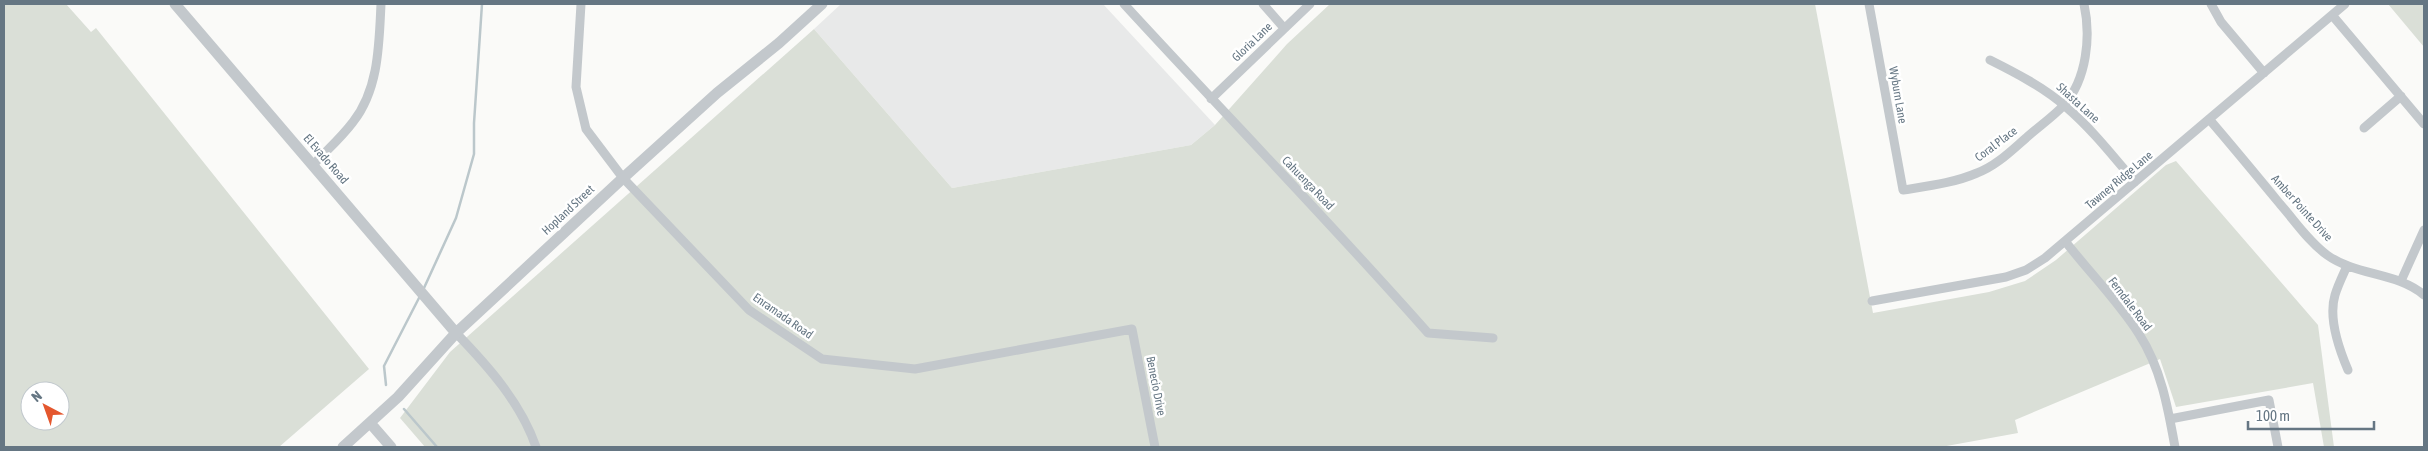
<svg xmlns="http://www.w3.org/2000/svg" width="2428" height="451" viewBox="0 0 2428 451" font-family="'Asap Condensed',sans-serif">
<style>
.built{fill:#e8e9e9}
.green{fill:#dadfd7;fill-rule:evenodd}
.lines{fill:none;stroke-linecap:round;stroke-linejoin:round}
.stream{stroke:#bbc7cb;stroke-width:2.5}
.minor{stroke:#c3c8cc;stroke-width:9}
.tertiary{stroke:#c3c8cc;stroke-width:11}
.labels{text-anchor:middle;dominant-baseline:central;stroke-width:5;stroke-linejoin:round;paint-order:stroke}
.street-label{font-size:12px;fill:#657683;stroke:#fff}
</style>
<rect width="100%" height="100%" fill="#fafaf8"/>
<path class="built" d="M 841,4 L 1103,4 L 1215,125 L 1191,145 L 952,188 L 814,29 Z"/>
<path class="green" d="M 4,4 L 66,4 L 91,32 L 96,28 L 369,369 L 279,447 L 4,447 ZM 30,391 L 60,391 L 60,421 L 30,421 Z
M 1330,4 L 1815,4 L 1873,313 L 1989,292 L 2025,281 L 2056,260 L 2166,165 L 2176,161 L 2318,325 L 2334,447 L 2324,447 L 2313,383 L 2176,407 L 2160,359 L 2015,420 L 2018,433 L 1941,447 L 425,447 L 400,418 L 450,352 L 814,29 L 952,188 L 1191,145 L 1215,125 L 1287,44 Z
M 2388,4 L 2424,4 L 2424,47 Z"/>
<g class="lines">
<path class="stream" d="M 424,288 L 456,218 L 474,154 L 474,123 L 482,4
M 386,385 L 384,366 L 420,296
M 404,409 L 437,447"/>
<path class="minor" d="M 581,4 L 576,87 L 586,129 L 623,178 L 749,310 L 822,359 L 915,369 L 1132,329 L 1155,447
M 1124,4 C 1225,114 1329,221 1428,333 L 1493,338
M 1263,4 L 1284,28
M 1869,4 L 1903,190 C 1928,186 1954,183 1977,173 C 1996,166 2011,151 2026,138 C 2038,127 2053,117 2064,105 C 2087,79 2091,36 2084,4
M 2211,4 L 2221,22 L 2264,73
M 2332,15 L 2424,124
M 1990,60 C 2016,73 2043,87 2065,106 C 2091,128 2113,156 2135,182
M 1211,99 L 1310,4
M 2209,119 C 2233,147 2257,176 2280,204 C 2295,221 2308,241 2327,255 C 2356,276 2397,272 2424,295
M 2364,128 L 2401,96
M 313,165 C 326,151 341,138 353,122 C 379,89 379,44 381,4
M 2065,241 C 2089,272 2118,301 2139,334 C 2161,368 2168,408 2175,447
M 2347,266 C 2343,275 2338,285 2335,295 C 2328,318 2339,349 2348,370
M 2401,281 L 2424,230
M 1872,301 L 2006,277 L 2026,270 L 2045,258 L 2345,4
M 456,333 C 488,366 521,403 536,447
M 2170,419 L 2269,400 L 2278,447"/>
<path class="tertiary" d="M 175,4 L 456,333
M 371,424 L 391,447
M 343,447 L 398,397 L 456,333 L 623,178 L 717,93 L 779,43 L 822,4"/>
</g>
<g class="labels">
<g class="street-label">
<text transform="translate(1252 42) rotate(-44)">Gloria Lane</text>
<text transform="translate(1898 95) rotate(80)">Wyburn Lane</text>
<text transform="translate(2078 103) rotate(42)">Shasta Lane</text>
<text transform="translate(1996 144) rotate(-37)">Coral Place</text>
<text transform="translate(326 159) rotate(49)">El Evado Road</text>
<text transform="translate(2119 180) rotate(-40)">Tawney Ridge Lane</text>
<text transform="translate(1308 183) rotate(46)">Cahuenga Road</text>
<text transform="translate(2302 208) rotate(48)">Amber Pointe Drive</text>
<text transform="translate(568 210) rotate(-43)">Hopland Street</text>
<text transform="translate(2130 304) rotate(53)">Ferndale Road</text>
<text transform="translate(783 316) rotate(35)">Enramada Road</text>
<text transform="translate(1156 386) rotate(79)">Benecio Drive</text>
</g>
</g>
<rect width="2428" height="451" fill="none" stroke="#657683" stroke-width="10"/>
<g transform="translate(45 406) rotate(319)"><circle r="24" fill="#ffffff" stroke="#c1c8cd"/>
<path d="M0-4L9 19L0 12L-9 19Z" fill="#e4572e"/>
<text y="-8" font-size="14" font-weight="bold" text-anchor="middle" fill="#657683">N</text>
</g>
<path d="M2248 421v8h126v-8" fill="none" stroke="#657683" stroke-width="2.5"/>
<text x="2256" y="421" font-size="15" fill="#657683" stroke="#ffffff" stroke-width="4" paint-order="stroke">100 m</text>
</svg>
